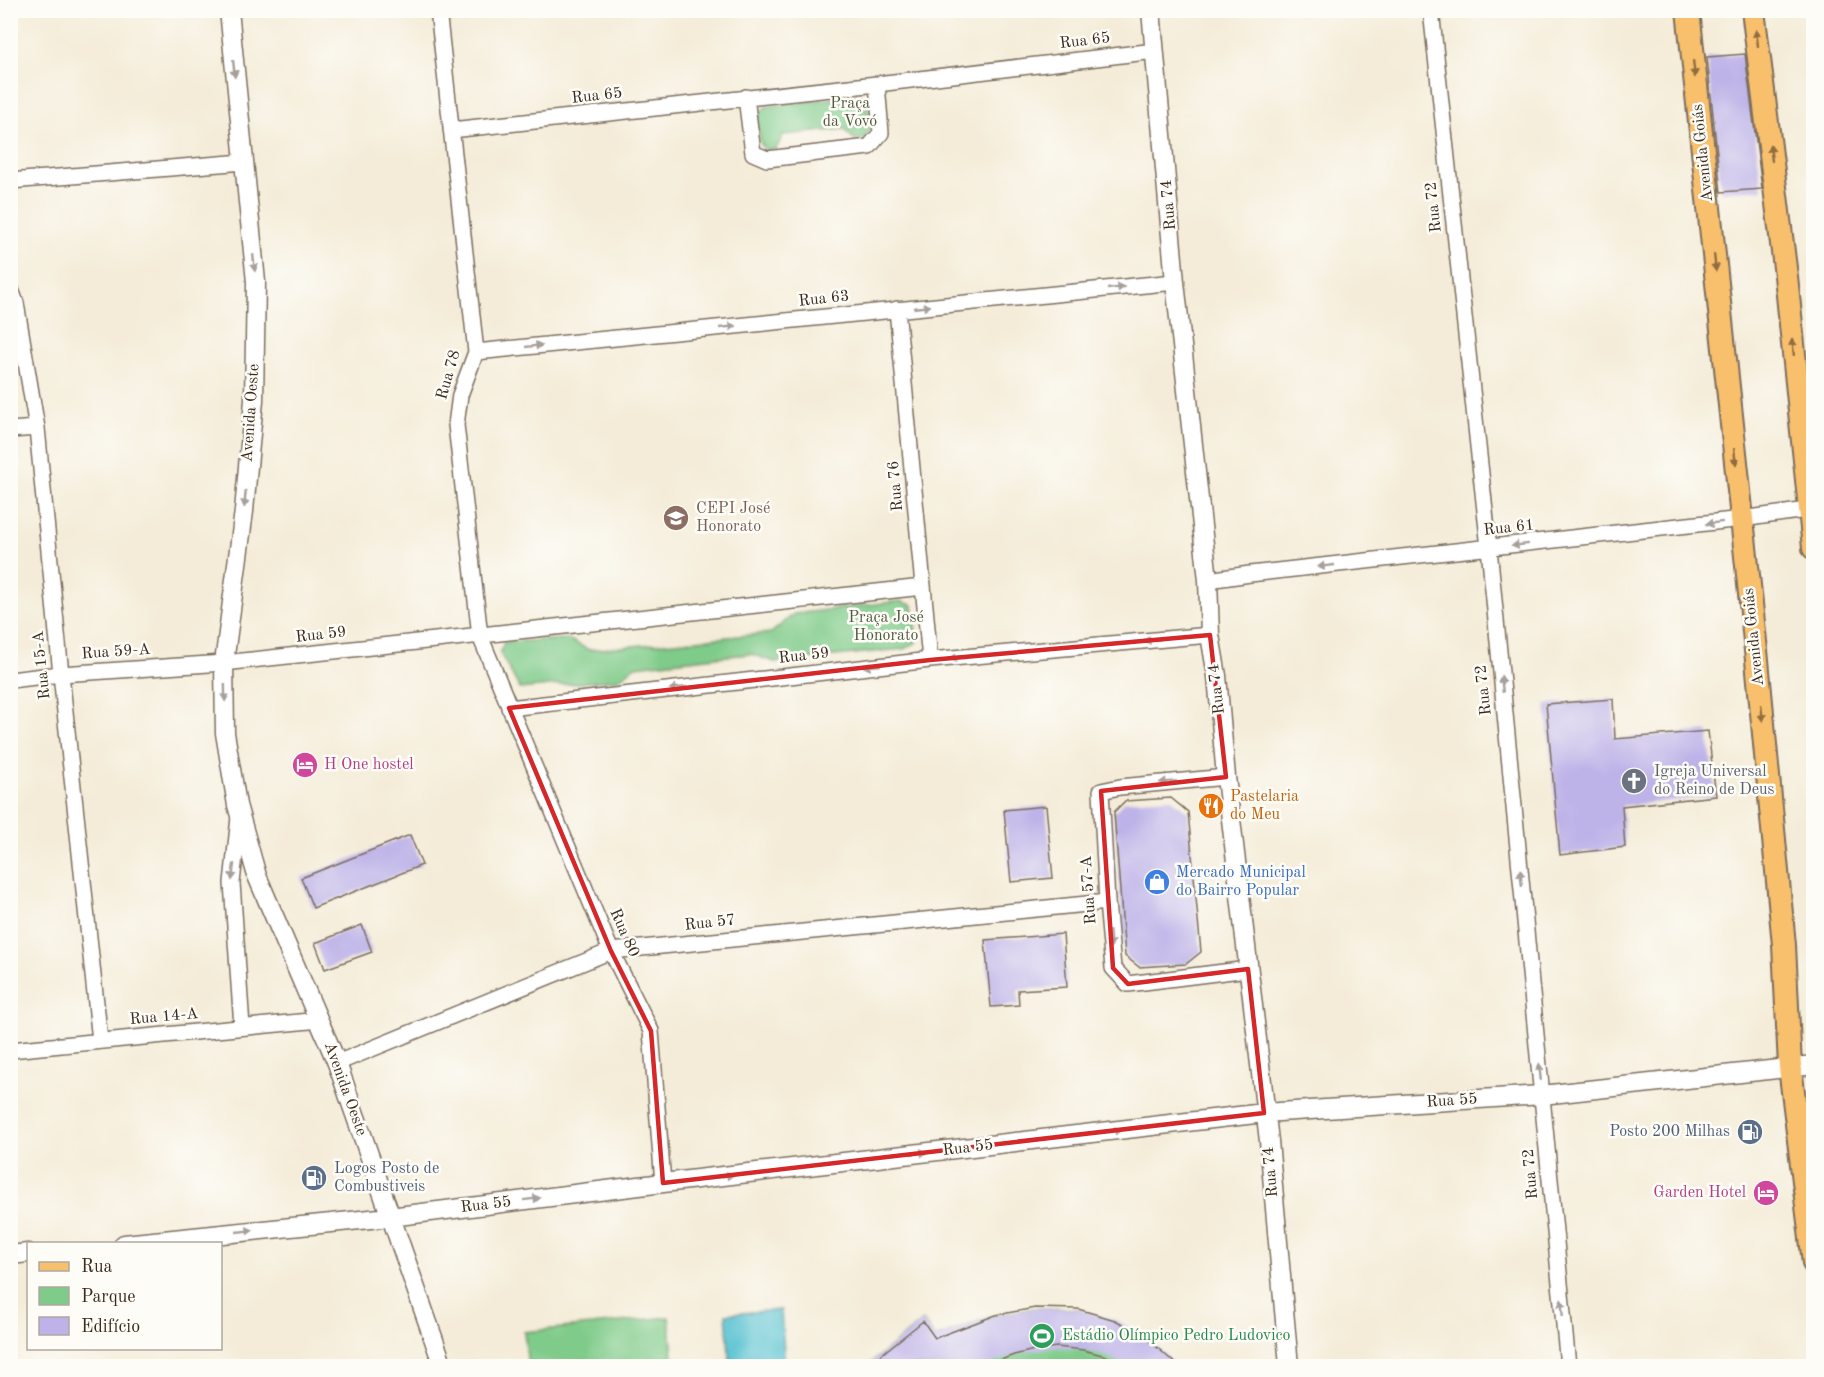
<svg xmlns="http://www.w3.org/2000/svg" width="1824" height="1377" viewBox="0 0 1824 1377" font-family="'Old Standard TT',serif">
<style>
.green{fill:#7fcb89;stroke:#5d7a54;stroke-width:1.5}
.water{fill:#56c1d1;stroke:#487678;stroke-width:1.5}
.building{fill:#bdb3e8}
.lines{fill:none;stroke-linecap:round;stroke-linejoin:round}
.minor-casing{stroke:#7c6e5f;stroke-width:18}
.tertiary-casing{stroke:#7c6e5f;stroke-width:21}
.primary-casing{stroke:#7c6e5f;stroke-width:26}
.minor{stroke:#fff;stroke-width:15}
.tertiary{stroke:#fff;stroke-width:18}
.primary{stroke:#f8bf6c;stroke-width:22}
.oneway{fill:#906d41}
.oneway2{fill:#a79f9a}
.marked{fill:none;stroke:#d62828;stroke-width:4.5;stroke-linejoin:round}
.labels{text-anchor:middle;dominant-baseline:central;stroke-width:5;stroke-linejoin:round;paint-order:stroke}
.street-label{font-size:16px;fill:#3b2a1e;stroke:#fdfcf7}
.park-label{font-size:16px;fill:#4f5a3e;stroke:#fdfcf7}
.education-label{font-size:16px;fill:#785e54;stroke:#fdfcf7;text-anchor:start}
.hotel-label{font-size:16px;fill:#b23c85;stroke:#fdfcf7;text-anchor:start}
.worship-label{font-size:16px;fill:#5b616d;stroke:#fdfcf7;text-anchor:start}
.food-label{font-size:16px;fill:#c56008;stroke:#fdfcf7;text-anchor:start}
.shop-label{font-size:16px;fill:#366cbe;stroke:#fdfcf7;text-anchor:start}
.service-label{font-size:16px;fill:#4e5e75;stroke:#fdfcf7;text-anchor:end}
.leisure-label{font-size:16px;fill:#27864d;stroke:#fdfcf7;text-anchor:start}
</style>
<rect width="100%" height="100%" fill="#fdfcf7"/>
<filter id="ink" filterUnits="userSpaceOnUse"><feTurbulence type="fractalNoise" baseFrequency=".0167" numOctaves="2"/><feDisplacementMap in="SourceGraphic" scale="12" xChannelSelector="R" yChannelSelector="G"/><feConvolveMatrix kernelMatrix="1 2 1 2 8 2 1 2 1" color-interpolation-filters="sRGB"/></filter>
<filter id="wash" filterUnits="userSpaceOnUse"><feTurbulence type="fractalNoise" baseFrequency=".008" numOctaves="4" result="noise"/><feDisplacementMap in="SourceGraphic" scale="24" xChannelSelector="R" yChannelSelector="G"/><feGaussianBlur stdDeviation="1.35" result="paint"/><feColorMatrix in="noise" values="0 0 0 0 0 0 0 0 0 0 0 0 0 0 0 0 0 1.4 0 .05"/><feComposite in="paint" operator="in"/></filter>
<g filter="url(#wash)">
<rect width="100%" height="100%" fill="#f4ecd8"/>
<path class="green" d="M 858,95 L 867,101 L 870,129 L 864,139 L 854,139 L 844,129 L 783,135 L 776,149 L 766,150 L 761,145 L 757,118 L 765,107 Z
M 900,601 L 913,605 L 917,642 L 904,649 L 774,662 L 751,654 L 716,657 L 635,666 L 619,679 L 520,689 L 500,653 L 504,642 L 568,639 L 589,650 L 771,633 L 794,614 Z
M 1035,1308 L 1078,1309 L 1168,1358 L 1174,1366 L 867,1366 L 923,1321 L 935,1338 L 996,1315 Z
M 669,1317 L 674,1366 L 528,1366 L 524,1332 Z"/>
<path class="water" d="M 781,1310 L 785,1366 L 730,1366 L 726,1314 Z"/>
<g id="blocks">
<path class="building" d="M 1745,54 L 1762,189 L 1721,192 L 1707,57 Z
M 1613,699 L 1615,739 L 1708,731 L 1716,796 L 1622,806 L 1625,847 L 1560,855 L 1546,704 Z
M 1171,798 L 1188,812 L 1201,952 L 1186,964 L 1139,967 L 1125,956 L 1114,812 L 1125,801 Z
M 1046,806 L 1053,878 L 1011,882 L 1004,810 Z
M 410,835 L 422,865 L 313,908 L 301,878 Z
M 362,925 L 372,952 L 325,969 L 315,943 Z
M 1063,934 L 1067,987 L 1018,990 L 1019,1005 L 991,1007 L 985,940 Z
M 1035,1308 L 1078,1309 L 1115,1320 L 1142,1334 L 1178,1366 L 1125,1366 L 1106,1356 L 1083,1350 L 1057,1347 L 1034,1350 L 1014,1355 L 985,1366 L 867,1366 L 923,1321 L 935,1338 L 996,1315 Z"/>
</g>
</g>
<g filter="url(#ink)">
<use href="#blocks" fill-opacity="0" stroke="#7c6e5f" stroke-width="1.5"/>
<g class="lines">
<g class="minor-casing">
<path id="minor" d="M 438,10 L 476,352 L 460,395 L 456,425 L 480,636 L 611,951 L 651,1031 L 663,1183
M 1431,10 L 1489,548 L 1568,1366
M 746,97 L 753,153 L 767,159 L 869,147 L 881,133 L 877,84
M 451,130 L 877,84 L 1155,51
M 10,181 L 244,162
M 10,287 L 16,303 L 37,428 L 61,674 L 100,1041
M 897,309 L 930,660
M 476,352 L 1175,282
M 10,430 L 37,428
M 1208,580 L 1250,574 L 1742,519 L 1814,509
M 10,680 L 61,674 L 224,663 L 923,587
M 509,708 L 930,660 L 1210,635
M 1226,777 L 1120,787 L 1101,791 L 1107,902 L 1113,968 L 1128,984 L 1248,969
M 239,817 L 232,883 L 242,1027
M 10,1050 L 320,1020
M 337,1063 L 611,951 L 1107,902"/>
</g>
<g class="tertiary-casing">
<path id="tertiary" d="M 229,10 L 256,282 L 254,400 L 244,511 L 224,663 L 225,733 L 237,805 L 257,876 L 337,1063 L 443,1366
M 1151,10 L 1175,282 L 1208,580 L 1210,635 L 1217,676 L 1226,777 L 1269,1141 L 1289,1366
M 124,1244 L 390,1217 L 663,1183 L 1264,1113 L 1542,1095 L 1814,1065
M 10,1255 L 28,1253"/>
</g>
<g class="primary-casing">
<path id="primary" d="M 1688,10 L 1757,660 L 1784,945 L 1790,1067 L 1814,1263
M 1753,10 L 1786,276 L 1814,548"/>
</g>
<use href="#minor" class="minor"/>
<use href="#tertiary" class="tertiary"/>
<use href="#primary" class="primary"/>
</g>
<defs><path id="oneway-solid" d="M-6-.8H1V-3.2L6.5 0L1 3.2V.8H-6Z" transform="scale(1.5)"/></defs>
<g class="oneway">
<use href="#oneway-solid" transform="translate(1757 38) rotate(-97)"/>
<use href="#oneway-solid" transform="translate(1694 69) rotate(84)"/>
<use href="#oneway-solid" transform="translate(1771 153) rotate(-97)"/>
<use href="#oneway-solid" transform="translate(1715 263) rotate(84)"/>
<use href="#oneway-solid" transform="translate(1793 347) rotate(-96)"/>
<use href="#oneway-solid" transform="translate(1735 457) rotate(84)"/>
<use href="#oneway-solid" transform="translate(1762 713) rotate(84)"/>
</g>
<g class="oneway2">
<use href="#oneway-solid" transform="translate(234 69) rotate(84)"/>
<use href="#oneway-solid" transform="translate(254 263) rotate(84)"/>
<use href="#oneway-solid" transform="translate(1116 288) rotate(-6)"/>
<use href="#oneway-solid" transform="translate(922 307) rotate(-6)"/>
<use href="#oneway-solid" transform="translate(728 327) rotate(-6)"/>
<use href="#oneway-solid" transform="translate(534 346) rotate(-6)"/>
<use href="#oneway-solid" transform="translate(245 499) rotate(95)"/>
<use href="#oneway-solid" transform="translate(1714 523) rotate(173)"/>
<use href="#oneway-solid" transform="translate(1520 545) rotate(173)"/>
<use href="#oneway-solid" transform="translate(1326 566) rotate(174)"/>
<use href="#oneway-solid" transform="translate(1152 640) rotate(175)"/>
<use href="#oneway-solid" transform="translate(958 658) rotate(175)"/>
<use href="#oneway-solid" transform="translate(872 666) rotate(174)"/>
<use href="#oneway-solid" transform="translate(1502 684) rotate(-96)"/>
<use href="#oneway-solid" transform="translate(678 688) rotate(173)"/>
<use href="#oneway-solid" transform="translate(225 693) rotate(89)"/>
<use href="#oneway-solid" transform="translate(1168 782) rotate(175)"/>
<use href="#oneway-solid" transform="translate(233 872) rotate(97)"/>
<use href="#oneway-solid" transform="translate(1521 878) rotate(-96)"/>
<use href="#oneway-solid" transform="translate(1110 939) rotate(85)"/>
<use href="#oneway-solid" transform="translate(1540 1072) rotate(-95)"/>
<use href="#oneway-solid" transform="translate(1113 1131) rotate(-7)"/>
<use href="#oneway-solid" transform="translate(919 1153) rotate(-7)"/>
<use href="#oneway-solid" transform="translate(725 1176) rotate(-7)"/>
<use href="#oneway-solid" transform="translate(532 1199) rotate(-7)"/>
<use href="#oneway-solid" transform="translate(245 1231) rotate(-6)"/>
<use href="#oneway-solid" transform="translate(1562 1308) rotate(-95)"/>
</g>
</g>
<path class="marked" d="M 1210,635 L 1226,777 L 1101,791 L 1113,968 L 1128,984 L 1248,969 L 1264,1113 L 663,1183 L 651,1031 L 611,951 L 509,708 L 930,660 Z"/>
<defs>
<g id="school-disc" transform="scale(1.35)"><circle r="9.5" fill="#8d6e63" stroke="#fdfcf7"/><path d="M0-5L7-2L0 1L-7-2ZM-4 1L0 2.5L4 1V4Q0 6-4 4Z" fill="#fff"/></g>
<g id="hotel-disc" transform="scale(1.35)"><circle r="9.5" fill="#d1479c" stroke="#fdfcf7"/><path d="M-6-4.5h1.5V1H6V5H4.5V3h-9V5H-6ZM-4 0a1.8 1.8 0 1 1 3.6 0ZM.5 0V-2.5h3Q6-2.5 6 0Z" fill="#fff"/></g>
<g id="church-disc" transform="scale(1.35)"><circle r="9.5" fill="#6b7280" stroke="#fdfcf7"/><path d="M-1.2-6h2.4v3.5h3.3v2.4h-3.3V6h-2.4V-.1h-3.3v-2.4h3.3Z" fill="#fff"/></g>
<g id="restaurant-disc" transform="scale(1.35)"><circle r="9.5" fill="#e8710a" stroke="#fdfcf7"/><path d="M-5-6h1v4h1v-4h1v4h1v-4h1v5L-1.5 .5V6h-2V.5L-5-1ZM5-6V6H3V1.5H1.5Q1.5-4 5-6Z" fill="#fff"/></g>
<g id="shop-disc" transform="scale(1.35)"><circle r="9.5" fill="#3f7fe0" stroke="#fdfcf7"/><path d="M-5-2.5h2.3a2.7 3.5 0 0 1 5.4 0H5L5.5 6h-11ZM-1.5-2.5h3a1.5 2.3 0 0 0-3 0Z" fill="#fff"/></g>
<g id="fuel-disc" transform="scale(1.35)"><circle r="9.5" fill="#5c6f8a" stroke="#fdfcf7"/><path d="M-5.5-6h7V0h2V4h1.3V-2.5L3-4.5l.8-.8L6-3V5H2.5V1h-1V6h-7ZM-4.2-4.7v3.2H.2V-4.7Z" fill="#fff"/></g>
<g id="stadium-disc" transform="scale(1.35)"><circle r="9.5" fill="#2e9e5b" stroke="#fdfcf7"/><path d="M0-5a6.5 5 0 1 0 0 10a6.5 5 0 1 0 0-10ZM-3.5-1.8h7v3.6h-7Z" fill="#fff"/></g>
</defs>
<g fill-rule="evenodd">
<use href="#school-disc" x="676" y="518"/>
<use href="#hotel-disc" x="305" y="765"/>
<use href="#church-disc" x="1634" y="781"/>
<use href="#restaurant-disc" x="1211" y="806"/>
<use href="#shop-disc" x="1157" y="882"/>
<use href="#fuel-disc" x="1750" y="1132"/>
<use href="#fuel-disc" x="314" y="1178"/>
<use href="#hotel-disc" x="1766" y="1193"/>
<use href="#stadium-disc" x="1042" y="1336"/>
</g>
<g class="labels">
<g class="street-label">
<text transform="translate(1085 41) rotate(-7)">Rua 65</text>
<text transform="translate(597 96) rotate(-6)">Rua 65</text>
<text transform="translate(1703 153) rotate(-96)">Avenida Goiás</text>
<text transform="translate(1169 205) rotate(-95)">Rua 74</text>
<text transform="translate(1434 207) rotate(-96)">Rua 72</text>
<text transform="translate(824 299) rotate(-6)">Rua 63</text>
<text transform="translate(449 375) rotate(-74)">Rua 78</text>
<text transform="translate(251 413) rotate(-86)">Avenida Oeste</text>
<text transform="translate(896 486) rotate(-95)">Rua 76</text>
<text transform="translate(1509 528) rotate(-6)">Rua 61</text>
<text transform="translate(321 635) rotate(-6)">Rua 59</text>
<text transform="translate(1754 637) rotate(-96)">Avenida Goiás</text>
<text transform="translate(116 652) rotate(-4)">Rua 59-A</text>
<text transform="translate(804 656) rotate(-6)">Rua 59</text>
<text transform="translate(42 665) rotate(-96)">Rua 15-A</text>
<text transform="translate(1217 689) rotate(-97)">Rua 74</text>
<text transform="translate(1484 690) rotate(-96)">Rua 72</text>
<text transform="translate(1089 890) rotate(-94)">Rua 57-A</text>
<text transform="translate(710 923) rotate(-6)">Rua 57</text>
<text transform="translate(624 933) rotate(66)">Rua 80</text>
<text transform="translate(164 1017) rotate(-5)">Rua 14-A</text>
<text transform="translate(345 1089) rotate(70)">Avenida Oeste</text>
<text transform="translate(1452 1101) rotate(-4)">Rua 55</text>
<text transform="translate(968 1148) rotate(-7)">Rua 55</text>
<text transform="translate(1271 1172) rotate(-95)">Rua 74</text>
<text transform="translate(1531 1174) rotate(-95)">Rua 72</text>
<text transform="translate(486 1205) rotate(-7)">Rua 55</text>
</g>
<g class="park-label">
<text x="850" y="104">Praça<tspan x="850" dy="18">da Vovó</tspan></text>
<text x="886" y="618">Praça José<tspan x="886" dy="18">Honorato</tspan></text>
</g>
<g class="education-label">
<text x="696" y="509">CEPI José<tspan x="696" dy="18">Honorato</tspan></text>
</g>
<g class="hotel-label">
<text x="324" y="765">H One hostel</text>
<text x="1746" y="1193" text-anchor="end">Garden Hotel</text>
</g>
<g class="worship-label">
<text x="1654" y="772">Igreja Universal<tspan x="1654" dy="18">do Reino de Deus</tspan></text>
</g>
<g class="food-label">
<text x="1230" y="797">Pastelaria<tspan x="1230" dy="18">do Meu</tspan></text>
</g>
<g class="shop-label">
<text x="1176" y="873">Mercado Municipal<tspan x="1176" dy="18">do Bairro Popular</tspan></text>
</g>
<g class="service-label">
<text x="1730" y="1132">Posto 200 Milhas</text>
<text x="334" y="1169" text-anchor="start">Logos Posto de<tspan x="334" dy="18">Combustiveis</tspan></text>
</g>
<g class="leisure-label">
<text x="1062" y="1336">Estádio Olímpico Pedro Ludovico</text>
</g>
</g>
<rect width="1824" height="1377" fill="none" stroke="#fdfcf7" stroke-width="36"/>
<rect x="27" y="1242" width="195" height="108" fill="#fdfcf7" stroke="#afa8a0" stroke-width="1.5"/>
<rect x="39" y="1262" width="30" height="9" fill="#f8bf6c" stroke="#afa8a0" stroke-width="1.5"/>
<text x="81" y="1272" font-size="18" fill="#3b2a1e">Rua</text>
<rect x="39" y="1287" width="30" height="18" fill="#7fcb89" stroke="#afa8a0" stroke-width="1.5"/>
<text x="81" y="1302" font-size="18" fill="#3b2a1e">Parque</text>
<rect x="39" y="1317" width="30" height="18" fill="#bdb3e8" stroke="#afa8a0" stroke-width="1.5"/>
<text x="81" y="1332" font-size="18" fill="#3b2a1e">Edifício</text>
</svg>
